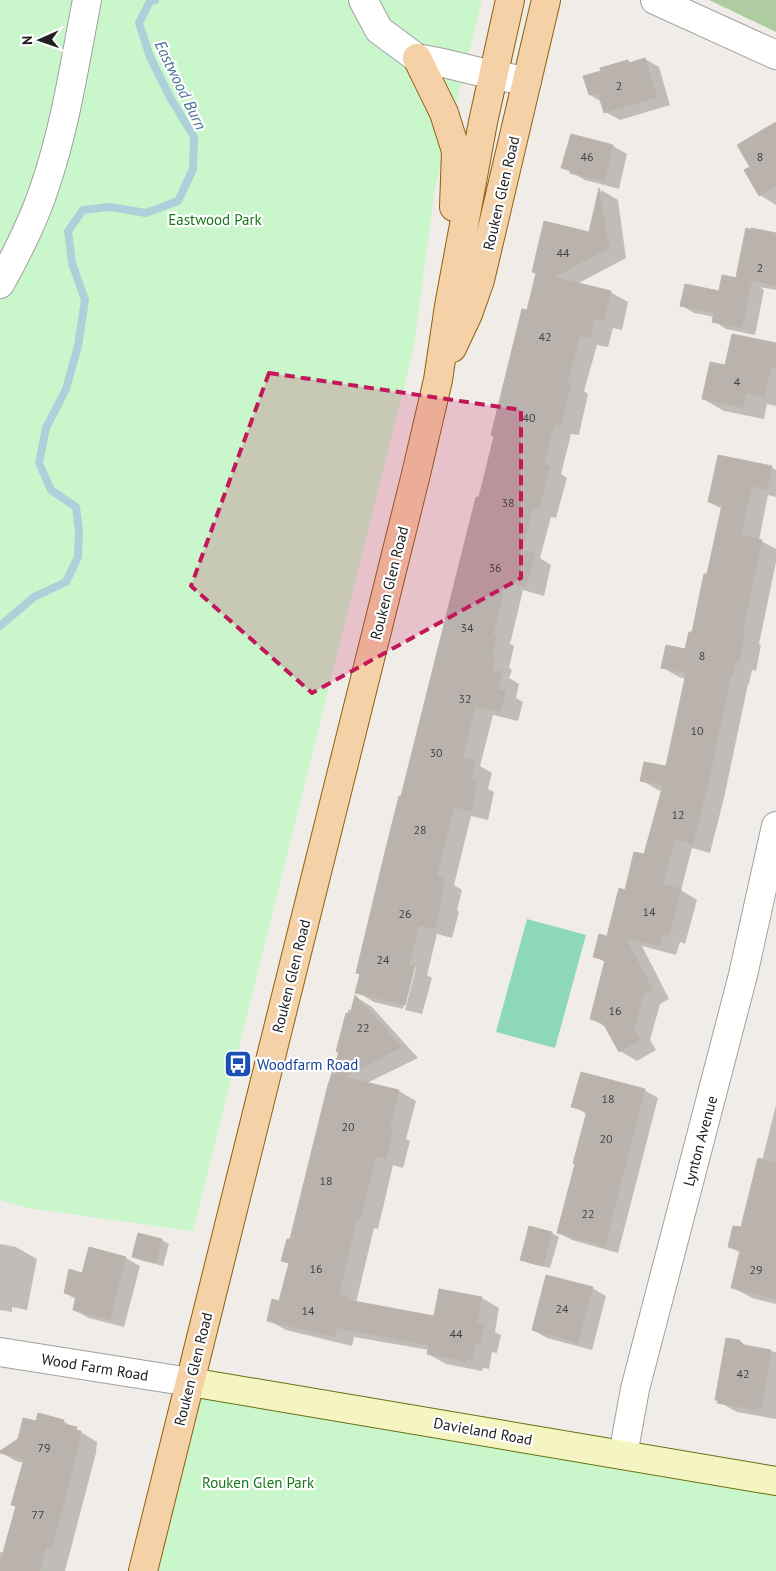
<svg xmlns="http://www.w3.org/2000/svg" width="776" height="1571" viewBox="0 0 776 1571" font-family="'PT Sans',sans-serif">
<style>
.forest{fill:#aecca0}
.park{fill:#c9f6cb}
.pitch{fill:#8cd8b8}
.shadow{fill:#0003}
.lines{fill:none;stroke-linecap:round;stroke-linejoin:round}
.stream{stroke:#acd1da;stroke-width:8}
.building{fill:#b9b2ad;stroke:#c1b4ab}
.street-casing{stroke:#a1a1a1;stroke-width:30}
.secondary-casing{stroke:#69700e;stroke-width:30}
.primary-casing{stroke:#90600c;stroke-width:30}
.street{stroke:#fff;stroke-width:28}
.secondary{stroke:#f4f5c1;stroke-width:28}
.primary{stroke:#f5d1a8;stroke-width:28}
.marked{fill:#c2185b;fill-opacity:0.2;stroke:#c2185b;stroke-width:4;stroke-dasharray:10 6;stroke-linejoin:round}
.labels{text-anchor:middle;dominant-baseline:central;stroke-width:4.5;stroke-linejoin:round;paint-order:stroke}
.number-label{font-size:12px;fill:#464443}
.street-label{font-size:15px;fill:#202020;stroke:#fff}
.park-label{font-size:15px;fill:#15781a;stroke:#fff}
.transit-label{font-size:15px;fill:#164399;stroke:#fff;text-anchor:start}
.water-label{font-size:16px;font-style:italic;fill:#4c769a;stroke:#fff}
</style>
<rect width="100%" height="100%" fill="#f0ede8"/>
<path class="forest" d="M 709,0 L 776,0 L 776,32 Z"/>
<path class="park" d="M 0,0 L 482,0 L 435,188 L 414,346 L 193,1231 L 27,1208 L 0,1200 Z
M 190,1382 L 776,1481 L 776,1571 L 143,1571 Z"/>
<path class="pitch" d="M 527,919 L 586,935 L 555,1048 L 496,1032 Z"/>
<path class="shadow" d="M 645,59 L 659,67 L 670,105 L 620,120 L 605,112 L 602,102 L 590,95 L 628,61 L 632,63 Z
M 776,123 L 776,205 L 760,195 L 752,167 Z
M 613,146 L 627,154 L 619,189 L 585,180 L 563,168 Z
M 601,190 L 618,200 L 626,258 L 577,284 L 610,292 L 628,302 L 622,330 L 613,328 L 608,347 L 597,345 L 584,391 L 588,394 L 579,435 L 571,434 L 561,474 L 567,478 L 556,518 L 551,517 L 540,558 L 551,565 L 544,596 L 523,590 L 510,644 L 514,646 L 509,668 L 512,670 L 509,678 L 519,684 L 516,698 L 523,702 L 518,721 L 493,715 L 480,766 L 492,773 L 488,789 L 494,792 L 488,820 L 471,816 L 454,885 L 462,890 L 457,910 L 459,912 L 452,938 L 437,934 L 427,975 L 432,978 L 422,1014 L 405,1010 L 416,967 L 413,967 L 403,1009 L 374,1002 L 357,992 L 402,798 L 537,273 L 590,234 Z
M 776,234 L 776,290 L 760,287 L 764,290 L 755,335 L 726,329 L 714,321 L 715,317 L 694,313 L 682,306 L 720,293 L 744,280 L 737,277 Z
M 776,344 L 776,406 L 767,404 L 764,419 L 724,411 L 703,399 L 726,367 Z
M 771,467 L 776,470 L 776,497 L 768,495 L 759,540 L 776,549 L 776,562 L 759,644 L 761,645 L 756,671 L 752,670 L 749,684 L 748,684 L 724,798 L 710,853 L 692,848 L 681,890 L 697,900 L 685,944 L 680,942 L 676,955 L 642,946 L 669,999 L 660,1004 L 650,1040 L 656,1050 L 637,1061 L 620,1051 L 607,1028 L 591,1018 L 605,962 L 594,956 L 608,938 L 626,891 L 645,856 L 663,791 L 658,790 L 641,780 L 667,768 L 686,679 L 679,677 L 663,668 L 686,650 L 693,634 L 708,576 L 722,509 L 709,502 Z
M 356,997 L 372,1007 L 418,1058 L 367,1083 L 399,1091 L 416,1101 L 406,1139 L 410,1141 L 403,1168 L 393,1165 L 378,1229 L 374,1228 L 356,1303 L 435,1317 L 440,1290 L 482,1298 L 499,1308 L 495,1332 L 501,1335 L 497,1353 L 492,1352 L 489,1369 L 483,1368 L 482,1371 L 446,1364 L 428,1354 L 429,1350 L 354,1337 L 352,1346 L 286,1330 L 268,1320 L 280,1302 L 290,1264 L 283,1260 L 291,1241 Z
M 644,1090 L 658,1098 L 618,1253 L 572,1240 L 559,1233 L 577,1164 L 586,1114 L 573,1106 Z
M 776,1105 L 776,1304 L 752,1298 L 732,1287 L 741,1253 L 729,1247 L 742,1229 L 762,1161 Z
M 530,1227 L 552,1233 L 559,1237 L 550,1268 L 528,1263 L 522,1259 Z
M 139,1235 L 162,1240 L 169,1244 L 163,1266 L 140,1260 L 133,1257 Z
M 0,1244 L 16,1247 L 37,1259 L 27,1310 L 12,1307 L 12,1312 L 0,1310 Z
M 126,1258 L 140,1266 L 124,1327 L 89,1318 L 74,1310 L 77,1300 L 65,1293 L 83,1274 Z
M 592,1288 L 606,1296 L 592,1350 L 547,1338 L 533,1330 Z
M 738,1342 L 749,1348 L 776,1352 L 776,1419 L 737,1412 L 719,1402 Z
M 63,1421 L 97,1442 L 96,1453 L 65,1571 L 0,1571 L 0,1552 L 4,1553 L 17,1507 L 12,1505 L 24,1463 L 16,1461 L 0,1452 L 19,1440 L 37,1423 Z"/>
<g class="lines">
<path class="stream" d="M 0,626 L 34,597 L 66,582 L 78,557 L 79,531 L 76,507 L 51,490 L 39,463 L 46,428 L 66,389 L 78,346 L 85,300 L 72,263 L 68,231 L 83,210 L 110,207 L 146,213 L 178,201 L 193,169 L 194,137 L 171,99 L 150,57 L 139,23 L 150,1 L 155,0"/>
</g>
<path class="building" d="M 645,58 L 657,97 L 604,113 L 598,93 L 589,95 L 583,76 L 601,71 L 600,68 L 628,60 L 629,63 Z
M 776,122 L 776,186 L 759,196 L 744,170 L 750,167 L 737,145 Z
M 571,134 L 613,145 L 604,181 L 570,173 L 570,170 L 561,168 Z
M 599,188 L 609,248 L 554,277 L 611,291 L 604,321 L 595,319 L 590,338 L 580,336 L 567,382 L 571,383 L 561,426 L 554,424 L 544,465 L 550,466 L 539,509 L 533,508 L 522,550 L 535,553 L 526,587 L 506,581 L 493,634 L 497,635 L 492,658 L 495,659 L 492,670 L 502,672 L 498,689 L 506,691 L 500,712 L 475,706 L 463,758 L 475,761 L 471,779 L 477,781 L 471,811 L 454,807 L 437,876 L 445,878 L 440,900 L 442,900 L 435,929 L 419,925 L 409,965 L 415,966 L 405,1005 L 355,993 L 360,974 L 356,973 L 386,848 L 399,796 L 401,796 L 476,497 L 479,497 L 494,436 L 491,435 L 522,309 L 527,310 L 536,273 L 532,272 L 544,221 L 589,232 Z
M 746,228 L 751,230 L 751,228 L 776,233 L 776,286 L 736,277 Z
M 722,275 L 752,281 L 742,328 L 712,322 L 714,313 L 680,306 L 685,284 L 719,291 Z
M 732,334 L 776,343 L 776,368 L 771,367 L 764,397 L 746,393 L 743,408 L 702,399 L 710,362 L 725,365 Z
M 718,455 L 772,466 L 767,490 L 752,486 L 741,535 L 762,540 L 742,634 L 745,634 L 739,662 L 736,661 L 732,676 L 731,676 L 707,789 L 693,844 L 675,839 L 663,884 L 681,889 L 669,936 L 663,934 L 660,946 L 626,938 L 653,990 L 643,995 L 634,1029 L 640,1040 L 619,1052 L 603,1023 L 590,1019 L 605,960 L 593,957 L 599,934 L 607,936 L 619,888 L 625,890 L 634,852 L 644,854 L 663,785 L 640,781 L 644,762 L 666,766 L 686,673 L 661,668 L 666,645 L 685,649 L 689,632 L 692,632 L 704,574 L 707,574 L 722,505 L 708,502 Z
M 355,995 L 402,1047 L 344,1077 L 399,1090 L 389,1129 L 393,1130 L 386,1159 L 376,1156 L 360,1220 L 357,1219 L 339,1295 L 349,1297 L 348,1300 L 434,1316 L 439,1289 L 482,1297 L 477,1323 L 484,1324 L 480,1344 L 475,1343 L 472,1360 L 466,1359 L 465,1361 L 427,1354 L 429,1345 L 337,1328 L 335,1337 L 267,1321 L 272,1299 L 279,1301 L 289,1263 L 281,1261 L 287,1239 L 290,1239 L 328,1085 L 339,1052 L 336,1052 L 346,1013 L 348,1014 L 349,1010 L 351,1011 Z
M 581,1072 L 645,1089 L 605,1246 L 557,1233 L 575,1164 L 573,1163 L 587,1111 L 571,1107 Z
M 758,1158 L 776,1163 L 776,1299 L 731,1288 L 740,1250 L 728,1247 L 733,1226 L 741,1227 Z
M 529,1226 L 552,1232 L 543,1266 L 520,1260 Z
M 138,1233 L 162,1239 L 156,1263 L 132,1257 Z
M 89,1247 L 126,1257 L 110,1320 L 73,1310 L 76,1296 L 64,1293 L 69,1269 L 82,1273 Z
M 546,1275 L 593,1287 L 578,1343 L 532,1330 Z
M 726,1338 L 739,1340 L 744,1345 L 771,1350 L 762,1405 L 762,1407 L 758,1407 L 758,1410 L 717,1403 L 718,1400 L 715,1400 Z
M 38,1413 L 64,1420 L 63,1424 L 77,1427 L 76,1430 L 81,1431 L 79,1443 L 52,1548 L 46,1547 L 40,1571 L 0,1571 L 0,1563 L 16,1506 L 11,1505 L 24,1459 L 0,1453 L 0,1451 L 18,1439 L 23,1418 L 36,1421 Z"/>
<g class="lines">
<g class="street-casing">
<path id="street" d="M 363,0 L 379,30 L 417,58 L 443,63 L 493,75 L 527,81
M 655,0 L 776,55
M 0,284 C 18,252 35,218 46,183 C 66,124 75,61 87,0
M 0,1352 L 190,1382
M 623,1455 L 635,1389 L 743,975 L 776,826"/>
</g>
<g class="secondary-casing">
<path id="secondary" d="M 190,1382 L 776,1481"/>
</g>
<g class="primary-casing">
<path id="primary" d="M 417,58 L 444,113 L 456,151 L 454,207
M 452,348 L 468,314 L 480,280 L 546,0
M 143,1571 L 416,474 L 438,380 L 449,306 L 483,122 L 510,0"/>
</g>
<use href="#street" class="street"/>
<use href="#secondary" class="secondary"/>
<use href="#primary" class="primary"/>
</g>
<path class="marked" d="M 269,373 L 521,410 L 521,578 L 312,693 L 191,586 Z"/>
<defs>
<g id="bus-square" transform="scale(1.4375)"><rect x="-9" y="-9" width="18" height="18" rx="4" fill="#1a4fb4" stroke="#fff"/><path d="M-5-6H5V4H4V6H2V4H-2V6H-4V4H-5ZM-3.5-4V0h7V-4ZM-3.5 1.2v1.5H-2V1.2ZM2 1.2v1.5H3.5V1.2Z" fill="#fff"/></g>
</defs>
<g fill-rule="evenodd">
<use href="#bus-square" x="238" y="1064"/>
</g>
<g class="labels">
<g class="number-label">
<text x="619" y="85">2</text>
<text x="587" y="156">46</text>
<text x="760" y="156">8</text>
<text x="563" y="252">44</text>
<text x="760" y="267">2</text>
<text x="545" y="336">42</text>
<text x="737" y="381">4</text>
<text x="529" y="417">40</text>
<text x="508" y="502">38</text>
<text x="495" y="567">36</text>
<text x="467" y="627">34</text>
<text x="702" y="655">8</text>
<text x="465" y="698">32</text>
<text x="697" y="730">10</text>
<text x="436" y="752">30</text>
<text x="678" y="814">12</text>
<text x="420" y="829">28</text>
<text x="649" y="911">14</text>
<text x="405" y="913">26</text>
<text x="383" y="959">24</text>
<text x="615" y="1010">16</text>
<text x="363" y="1027">22</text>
<text x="608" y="1098">18</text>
<text x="348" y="1126">20</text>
<text x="606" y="1138">20</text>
<text x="326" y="1180">18</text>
<text x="588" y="1213">22</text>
<text x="316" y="1268">16</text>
<text x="756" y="1269">29</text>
<text x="562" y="1308">24</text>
<text x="308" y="1310">14</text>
<text x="456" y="1333">44</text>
<text x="743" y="1373">42</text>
<text x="44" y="1447">79</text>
<text x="38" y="1514">77</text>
</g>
<g class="street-label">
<text transform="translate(501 193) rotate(-77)">Rouken Glen Road</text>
<text transform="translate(389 583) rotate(-76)">Rouken Glen Road</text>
<text transform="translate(291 976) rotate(-76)">Rouken Glen Road</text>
<text transform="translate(700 1141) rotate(-75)">Lynton Avenue</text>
<text transform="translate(95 1367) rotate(9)">Wood Farm Road</text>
<text transform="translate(193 1369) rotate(-76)">Rouken Glen Road</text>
<text transform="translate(483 1431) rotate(10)">Davieland Road</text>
</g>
<g class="park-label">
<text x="215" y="219">Eastwood Park</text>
<text x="258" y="1482">Rouken Glen Park</text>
</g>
<g class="transit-label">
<text x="257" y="1064">Woodfarm Road</text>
</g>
<g class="water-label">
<text transform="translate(181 85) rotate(64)">Eastwood Burn</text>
</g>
</g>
<g transform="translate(40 40) rotate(268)" stroke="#ffffff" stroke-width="4" paint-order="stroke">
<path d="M0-4L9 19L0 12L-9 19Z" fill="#202020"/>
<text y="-8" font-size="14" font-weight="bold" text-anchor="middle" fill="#202020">N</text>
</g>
</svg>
